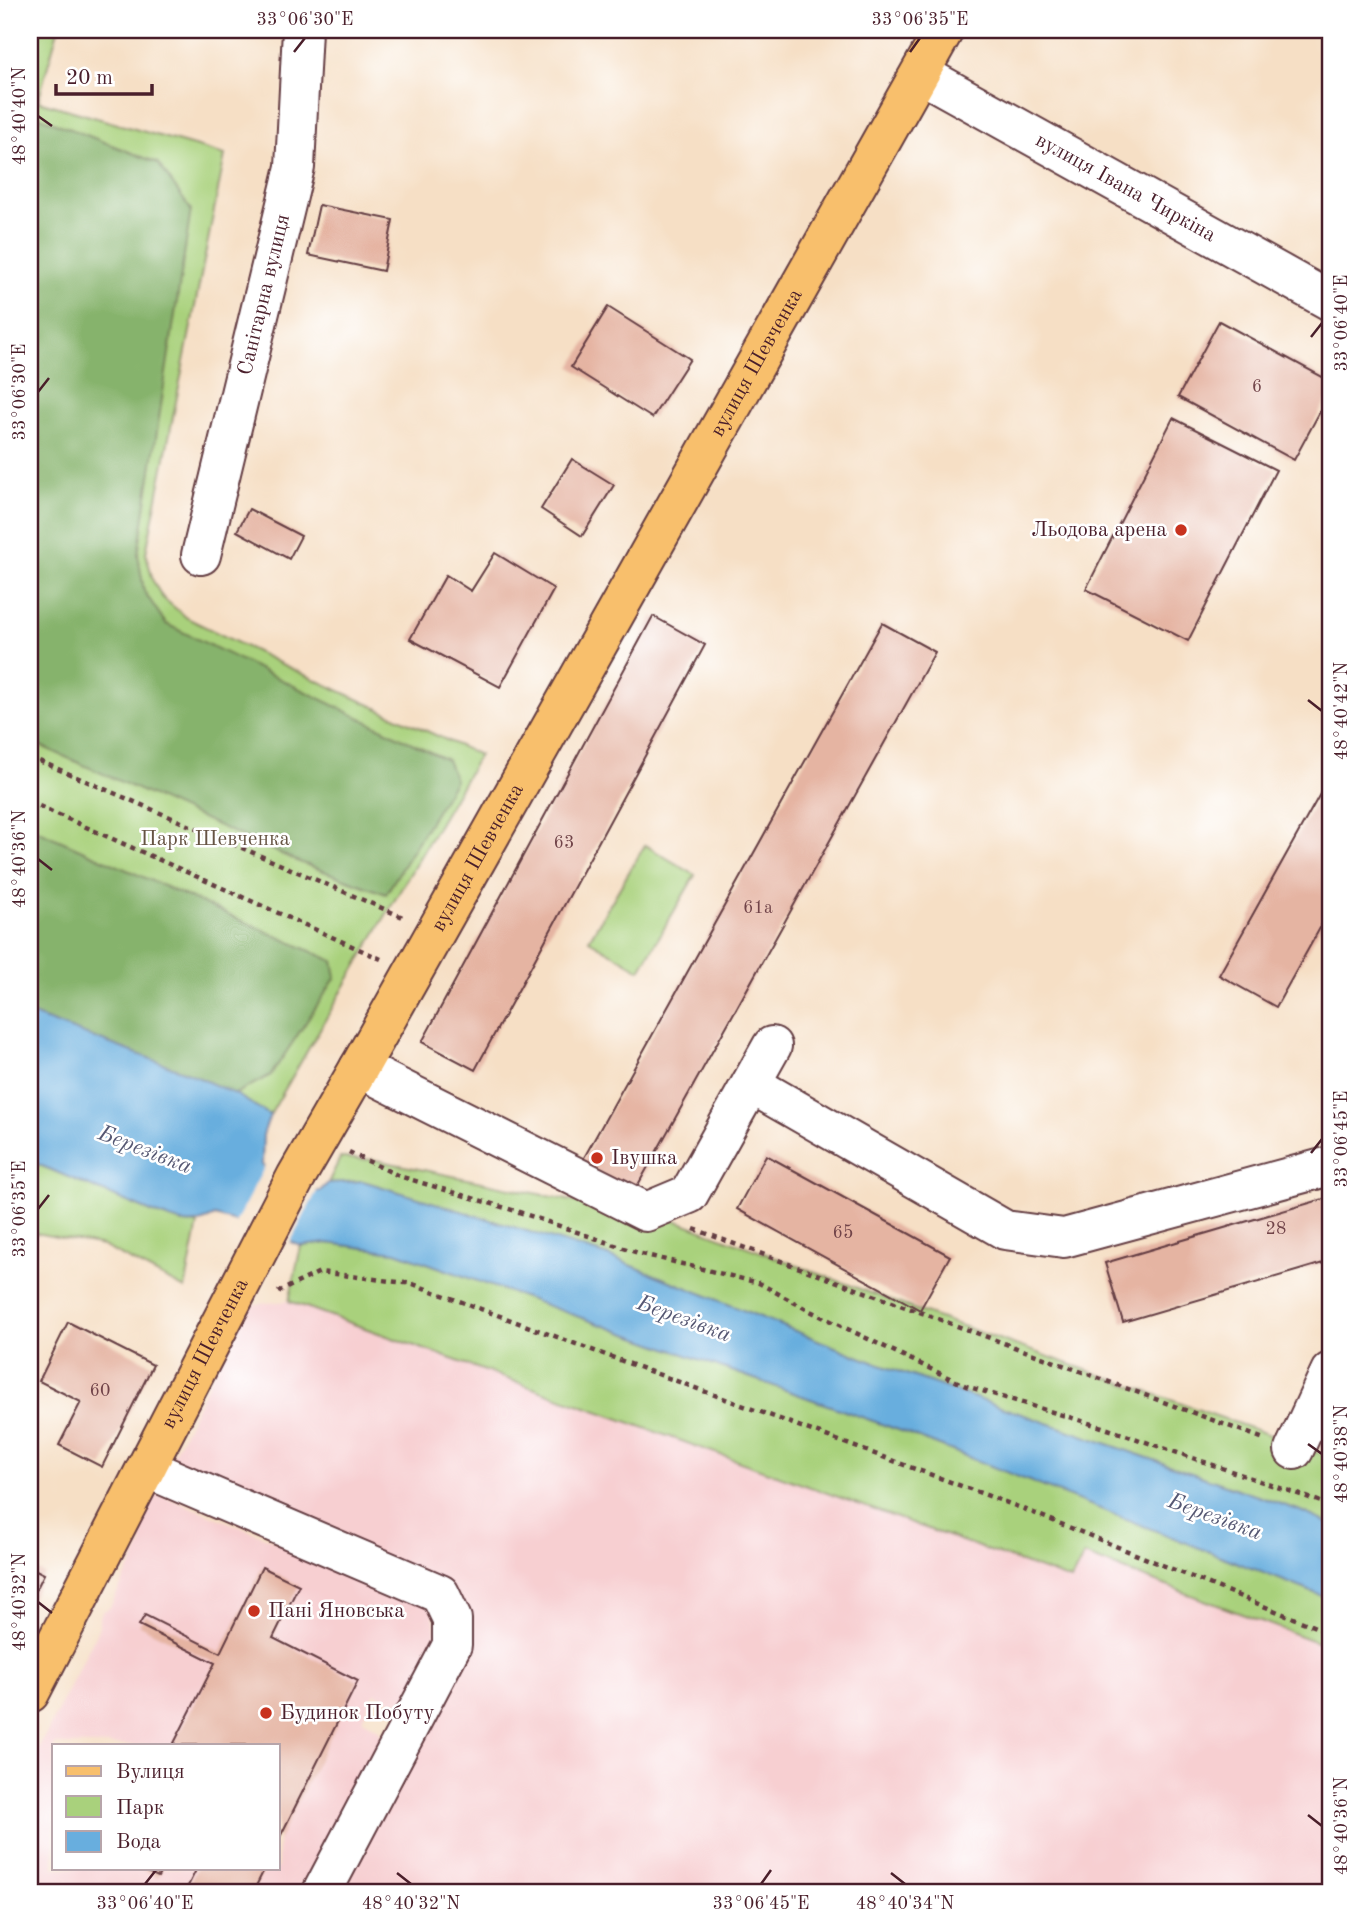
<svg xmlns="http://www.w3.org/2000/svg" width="1360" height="1922" viewBox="0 0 1360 1922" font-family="'Old Standard TT',serif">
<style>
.built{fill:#f7cfd1;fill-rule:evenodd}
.green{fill:#a9d17c;stroke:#7a7854;stroke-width:2}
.forest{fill:#86b36c;stroke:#68694c;stroke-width:2}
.water{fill:#68aede;stroke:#596684;stroke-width:2}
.pier{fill:#f6dfc5}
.building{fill:#e5b4a2}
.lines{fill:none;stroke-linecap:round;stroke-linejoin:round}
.minor-casing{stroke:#643c42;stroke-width:42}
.major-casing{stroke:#643c42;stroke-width:42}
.path{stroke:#643c42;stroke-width:4.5;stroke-dasharray:5 5;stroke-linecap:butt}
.minor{stroke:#fff;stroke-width:38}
.major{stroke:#f8bf6c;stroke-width:38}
.ticks{fill:none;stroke:#4a1f2b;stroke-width:2.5}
.poi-dot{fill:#c8321e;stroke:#fff;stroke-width:2.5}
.labels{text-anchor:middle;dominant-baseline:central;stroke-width:5;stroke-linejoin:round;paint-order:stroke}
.number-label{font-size:18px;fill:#714449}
.street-label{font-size:21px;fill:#4a1f2b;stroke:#fff}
.poi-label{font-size:21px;fill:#4a1f2b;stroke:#fff;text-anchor:start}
.park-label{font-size:21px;fill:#665443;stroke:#fff}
.water-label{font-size:23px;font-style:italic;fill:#565873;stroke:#fff}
.neatline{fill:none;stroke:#4a1f2b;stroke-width:2.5}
.ticks-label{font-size:18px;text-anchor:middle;fill:#4a1f2b}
</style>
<rect width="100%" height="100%" fill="#fff"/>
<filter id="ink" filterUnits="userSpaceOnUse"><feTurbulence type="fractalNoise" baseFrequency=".0143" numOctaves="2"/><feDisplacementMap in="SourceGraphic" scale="14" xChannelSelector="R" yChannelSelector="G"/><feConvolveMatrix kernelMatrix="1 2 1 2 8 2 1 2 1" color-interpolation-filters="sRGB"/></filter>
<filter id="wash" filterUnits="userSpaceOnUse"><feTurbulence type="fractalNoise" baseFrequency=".00686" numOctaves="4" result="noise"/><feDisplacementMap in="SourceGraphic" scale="28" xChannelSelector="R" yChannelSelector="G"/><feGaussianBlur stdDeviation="1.57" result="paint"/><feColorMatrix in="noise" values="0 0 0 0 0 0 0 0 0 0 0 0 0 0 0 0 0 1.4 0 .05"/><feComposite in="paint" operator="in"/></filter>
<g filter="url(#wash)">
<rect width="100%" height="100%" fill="#f6dfc5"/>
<path class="built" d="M 289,1301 L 1071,1580 L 1084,1555 L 1330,1647 L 1330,1892 L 335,1892 L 453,1671 L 444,1585 L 167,1467 L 247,1305 Z
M 153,1492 L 424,1601 L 433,1612 L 437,1639 L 408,1699 L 394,1703 L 375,1693 L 362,1719 L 378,1729 L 385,1741 L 318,1876 L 287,1892 L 30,1892 L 30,1766 L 99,1628 L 99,1618 L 102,1612 L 110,1607 L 142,1544 L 138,1521 ZM 54,1745 L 278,1745 L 278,1868 L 54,1868 Z"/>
<path class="green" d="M 30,30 L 58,30 L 38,101 L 225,155 L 146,553 L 153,581 L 162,597 L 187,618 L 277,662 L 479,755 L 270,1115 L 235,1094 L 30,1014 Z
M 645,845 L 695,875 L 640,970 L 589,940 Z
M 340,1158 L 376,1160 L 639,1215 L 659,1214 L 919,1311 L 1290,1442 L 1330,1457 L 1330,1524 L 1298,1510 L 880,1365 L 605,1255 L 363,1181 L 328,1183 Z
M 30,1161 L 161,1216 L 183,1223 L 198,1224 L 185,1289 L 103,1246 L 30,1232 Z
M 327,1243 L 396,1252 L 904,1432 L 1330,1599 L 1330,1647 L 1084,1555 L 1071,1580 L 289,1301 L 301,1246 Z"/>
<path class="forest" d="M 30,113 L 158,163 L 191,210 L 138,555 L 144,591 L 166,624 L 447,760 L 455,780 L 386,894 L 299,862 L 30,741 Z
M 30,827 L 333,961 L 336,977 L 271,1075 L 235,1094 L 186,1072 L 30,1014 Z"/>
<path class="water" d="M 30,1014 L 186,1072 L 235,1094 L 270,1115 L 263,1135 L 262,1165 C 280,1180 296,1193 320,1191 L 328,1183 L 363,1181 L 605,1255 L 880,1365 L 1298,1510 L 1330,1524 L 1330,1599 L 904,1432 L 396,1252 L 327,1243 L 301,1246 L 260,1229 L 215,1216 C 190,1228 186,1224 161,1216 L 30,1161 Z"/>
<path class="pier" d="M 266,1164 L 284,1178 L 307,1188 L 318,1189 L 289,1245 L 259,1233 L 234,1225 Z"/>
<g id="blocks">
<path class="building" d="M 319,205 L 393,220 L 383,271 L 308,255 Z
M 608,307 L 690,359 L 652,418 L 571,367 Z
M 1219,321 L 1330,381 L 1330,393 L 1294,460 L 1178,397 Z
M 1173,418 L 1276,470 L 1188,641 L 1086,589 Z
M 572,459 L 614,485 L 582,536 L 541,509 Z
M 249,509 L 301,536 L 289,559 L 237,531 Z
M 495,553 L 554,589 L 500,687 L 410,639 L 446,575 L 471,591 Z
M 653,616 L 705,645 L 475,1070 L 422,1042 Z
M 882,623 L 935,652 L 634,1192 L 581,1163 Z
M 1330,776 L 1330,910 L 1276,1007 L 1219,975 Z
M 766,1155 L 950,1256 L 920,1310 L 737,1209 Z
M 1330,1197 L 1330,1261 L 1123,1322 L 1105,1263 Z
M 68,1322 L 153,1365 L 102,1467 L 59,1445 L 81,1402 L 39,1381 Z
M 30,1567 L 44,1574 L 30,1602 Z
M 262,1567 L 299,1585 L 273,1638 L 358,1681 L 278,1841 L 278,1745 L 173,1745 L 215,1663 L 139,1625 L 145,1615 L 220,1653 Z
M 139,1868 L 163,1868 L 158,1877 Z
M 197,1868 L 265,1868 L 253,1892 L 185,1892 Z"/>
</g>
</g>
<g filter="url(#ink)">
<use href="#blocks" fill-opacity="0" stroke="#643c42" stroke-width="2"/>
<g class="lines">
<g class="minor-casing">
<g id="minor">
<path id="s1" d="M 921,74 L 1330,301"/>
<path id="s2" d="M 201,555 L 295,167 L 302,30"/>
<path d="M 359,1068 L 646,1212 L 689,1194 L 772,1046"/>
<path d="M 751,1084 L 1005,1230 L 1064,1238 L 1330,1166"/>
<path d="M 1294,1450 L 1330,1372"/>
<path d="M 146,1468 L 440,1594 L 452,1619 L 452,1645 L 322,1892"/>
</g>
</g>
<g class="major-casing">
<g id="major">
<path id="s3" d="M 30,1693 L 296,1177 L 359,1068 L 944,30"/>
</g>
</g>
<path class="path" d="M 30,757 L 405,918
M 30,802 L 381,959
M 349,1152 L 399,1176 L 519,1212 L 638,1253 L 759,1283 L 808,1310 L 966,1386 L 1102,1427 L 1330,1505
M 694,1229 L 1264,1439
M 278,1292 L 320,1272 L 413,1284 L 1024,1509 L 1330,1633"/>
<use href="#minor" class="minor"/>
<use href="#major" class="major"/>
</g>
</g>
<path class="ticks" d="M 294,52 L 305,38M 910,52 L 920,38M 38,116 L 52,126M 1311,337 L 1322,323M 38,392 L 49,378M 1308,700 L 1322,711M 38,859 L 52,870M 1311,1153 L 1322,1139M 38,1209 L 49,1195M 1308,1444 L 1322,1454M 38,1602 L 52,1613M 1308,1815 L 1322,1826M 397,1873 L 411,1884M 891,1873 L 905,1884M 145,1884 L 156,1870M 761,1884 L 771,1870"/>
<g class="poi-dot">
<circle cx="1181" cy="530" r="7"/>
<circle cx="597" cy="1158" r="7"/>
<circle cx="254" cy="1611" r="7"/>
<circle cx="266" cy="1713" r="7"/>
</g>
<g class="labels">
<g class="number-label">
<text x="1257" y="387">6</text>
<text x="564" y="843">63</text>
<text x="758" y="908">61а</text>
<text x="1276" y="1229">28</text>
<text x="843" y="1233">65</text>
<text x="100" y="1391">60</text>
</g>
<g class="street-label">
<text stroke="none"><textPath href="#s1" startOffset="234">вулиця Івана Чиркіна</textPath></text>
<text stroke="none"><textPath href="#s2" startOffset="268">Санітарна вулиця</textPath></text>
<text stroke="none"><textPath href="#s3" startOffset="1516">вулиця Шевченка</textPath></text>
<text stroke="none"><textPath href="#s3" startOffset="948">вулиця Шевченка</textPath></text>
<text stroke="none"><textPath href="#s3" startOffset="382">вулиця Шевченка</textPath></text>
</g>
<g class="poi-label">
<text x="1167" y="530" text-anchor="end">Льодова арена</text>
<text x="611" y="1158">Івушка</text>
<text x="268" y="1611">Пані Яновська</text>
<text x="280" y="1713">Будинок Побуту</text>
</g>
<g class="park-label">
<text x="215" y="839">Парк Шевченка</text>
</g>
<g class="water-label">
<text transform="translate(145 1150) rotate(21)">Березівка</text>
<text transform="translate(684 1319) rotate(20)">Березівка</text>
<text transform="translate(1215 1517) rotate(20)">Березівка</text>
</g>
</g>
<rect width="1360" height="1922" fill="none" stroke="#fff" stroke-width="77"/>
<rect x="52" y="1744" width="228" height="126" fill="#ffffff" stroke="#b7a5aa" stroke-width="2"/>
<rect x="66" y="1766" width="35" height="10" fill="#f8bf6c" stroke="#b7a5aa" stroke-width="2"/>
<text x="116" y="1778" font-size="21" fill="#4a1f2b">Вулиця</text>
<rect x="66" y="1796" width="35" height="21" fill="#a9d17c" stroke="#b7a5aa" stroke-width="2"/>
<text x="116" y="1814" font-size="21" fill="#4a1f2b">Парк</text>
<rect x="66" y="1831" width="35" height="21" fill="#68aede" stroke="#b7a5aa" stroke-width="2"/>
<text x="116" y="1848" font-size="21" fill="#4a1f2b">Вода</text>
<path d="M56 84v10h96v-10" fill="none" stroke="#4a1f2b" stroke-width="3.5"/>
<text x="66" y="84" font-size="21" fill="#4a1f2b" stroke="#ffffff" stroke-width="5" paint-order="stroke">20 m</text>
<rect x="38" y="38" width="1284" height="1846" class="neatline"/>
<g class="ticks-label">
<text x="305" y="25">33°06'30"E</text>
<text x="920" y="25">33°06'35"E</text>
<text transform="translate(19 116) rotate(-90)" y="6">48°40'40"N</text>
<text transform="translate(1341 323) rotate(-90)" y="6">33°06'40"E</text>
<text transform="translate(19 392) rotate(-90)" y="6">33°06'30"E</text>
<text transform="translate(1341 711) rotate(-90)" y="6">48°40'42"N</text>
<text transform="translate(19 859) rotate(-90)" y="6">48°40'36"N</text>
<text transform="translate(1341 1139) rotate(-90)" y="6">33°06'45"E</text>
<text transform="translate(19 1209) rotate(-90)" y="6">33°06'35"E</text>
<text transform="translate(1341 1454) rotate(-90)" y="6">48°40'38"N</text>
<text transform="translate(19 1602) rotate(-90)" y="6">48°40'32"N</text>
<text transform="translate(1341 1826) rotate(-90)" y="6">48°40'36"N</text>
<text x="145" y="1909">33°06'40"E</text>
<text x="411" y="1909">48°40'32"N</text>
<text x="761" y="1909">33°06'45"E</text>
<text x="905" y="1909">48°40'34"N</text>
</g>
</svg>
